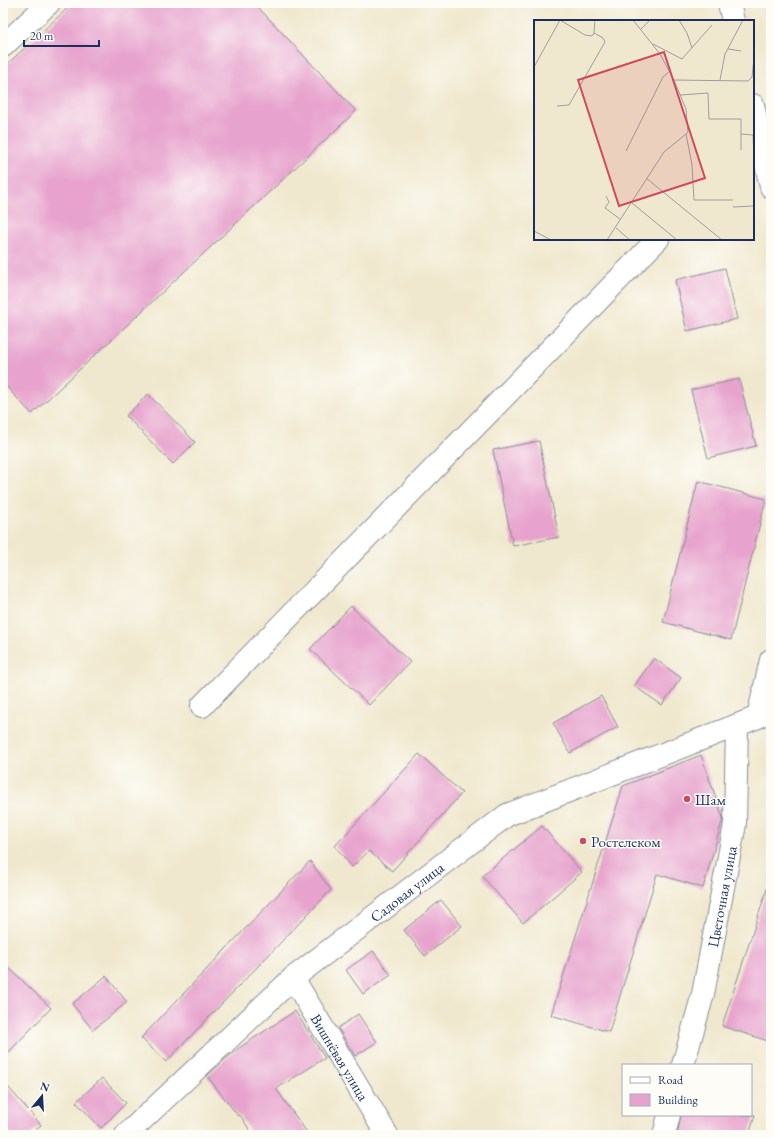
<svg xmlns="http://www.w3.org/2000/svg" width="774" height="1138" viewBox="0 0 774 1138" font-family="'EB Garamond',serif">
<style>
.building{fill:#e7a3cd}
.lines{fill:none;stroke-linecap:round;stroke-linejoin:round}
.minor-casing{stroke:#868c96;stroke-width:24}
.minor{stroke:#fff;stroke-width:22}
.poi-dot{fill:#d1495b;stroke:#fdfcf7;stroke-width:1.5}
.labels{text-anchor:middle;dominant-baseline:central;stroke-width:3;stroke-linejoin:round;paint-order:stroke}
.poi-label{font-size:15px;fill:#1b2f5e;stroke:#fdfcf7;text-anchor:start}
.street-label{font-size:15px;fill:#1b2f5e;stroke:#fdfcf7}
.inset-road{fill:none;stroke:#9b9ea1;stroke-width:1}
.view{fill:#d1495b;fill-opacity:0.15;stroke:#d1495b;stroke-width:2}
.inset-edge{fill:none;stroke:#1b2f5e;stroke-width:2}
</style>
<rect width="100%" height="100%" fill="#fdfcf7"/>
<filter id="ink" filterUnits="userSpaceOnUse"><feTurbulence type="fractalNoise" baseFrequency=".025" numOctaves="2"/><feDisplacementMap in="SourceGraphic" scale="8" xChannelSelector="R" yChannelSelector="G"/><feConvolveMatrix kernelMatrix="1 2 1 2 8 2 1 2 1" color-interpolation-filters="sRGB"/></filter>
<filter id="wash" filterUnits="userSpaceOnUse"><feTurbulence type="fractalNoise" baseFrequency=".012" numOctaves="4" result="noise"/><feDisplacementMap in="SourceGraphic" scale="16" xChannelSelector="R" yChannelSelector="G"/><feGaussianBlur stdDeviation="0.9" result="paint"/><feColorMatrix in="noise" values="0 0 0 0 0 0 0 0 0 0 0 0 0 0 0 0 0 1.4 0 .05"/><feComposite in="paint" operator="in"/></filter>
<g filter="url(#wash)">
<rect width="100%" height="100%" fill="#f0e8ce"/>
<g id="blocks">
<path class="building" d="M 73,3 L 254,3 L 356,111 L 32,414 L 3,383 L 3,68 Z
M 725,268 L 737,319 L 687,331 L 675,280 Z
M 739,379 L 756,446 L 708,458 L 691,390 Z
M 148,394 L 195,442 L 173,464 L 126,416 Z
M 539,441 L 559,537 L 513,546 L 493,450 Z
M 698,481 L 766,499 L 731,640 L 663,622 Z
M 351,606 L 410,662 L 369,705 L 310,649 Z
M 654,658 L 681,678 L 662,705 L 634,686 Z
M 601,696 L 618,727 L 570,753 L 553,723 Z
M 419,754 L 462,793 L 392,871 L 369,851 L 352,867 L 335,846 Z
M 701,755 L 723,818 L 703,888 L 657,874 L 609,1032 L 551,1015 L 623,786 Z
M 542,826 L 582,872 L 523,923 L 482,876 Z
M 310,861 L 331,890 L 166,1062 L 141,1038 Z
M 767,889 L 771,890 L 771,1042 L 722,1026 Z
M 441,900 L 462,926 L 425,956 L 404,930 Z
M 373,951 L 391,975 L 363,994 L 346,970 Z
M 3,962 L 51,1008 L 3,1058 Z
M 106,976 L 127,1002 L 93,1030 L 72,1004 Z
M 295,1011 L 325,1058 L 276,1089 L 309,1135 L 253,1135 L 240,1115 L 238,1116 L 207,1076 L 223,1061 L 239,1048 Z
M 358,1014 L 377,1042 L 355,1056 L 338,1028 Z
M 102,1078 L 126,1103 L 101,1128 L 76,1102 Z
M 3,1081 L 41,1125 L 30,1135 L 12,1135 L 3,1125 Z
M 681,1115 L 755,1115 L 749,1135 L 677,1135 Z"/>
</g>
</g>
<g filter="url(#ink)">
<use href="#blocks" fill-opacity="0" stroke="#868c96" stroke-width="1"/>
<g class="lines">
<g class="minor-casing">
<g id="minor">
<path d="M 729,3 L 733,21"/>
<path d="M 3,46 L 49,3"/>
<path d="M 753,105 L 771,187"/>
<path d="M 202,706 L 658,239"/>
<path id="s1" d="M 293,978 L 387,1135"/>
<path id="s2" d="M 683,1065 L 703,994 L 735,824 L 737,726"/>
<path id="s3" d="M 126,1135 L 293,978 L 507,815 L 758,717 L 771,660"/>
<path d="M 664,1135 L 669,1115"/>
</g>
</g>
<use href="#minor" class="minor"/>
</g>
</g>
<g class="poi-dot">
<circle cx="687" cy="799" r="4"/>
<circle cx="583" cy="841" r="4"/>
</g>
<g class="labels">
<g class="poi-label">
<text x="695" y="799">Шам</text>
<text x="591" y="841">Ростелеком</text>
</g>
<g class="street-label">
<text stroke="none"><textPath href="#s3" startOffset="372">Садовая улица</textPath></text>
<text stroke="none"><textPath href="#s2" startOffset="173">Цветочная улица</textPath></text>
<text stroke="none"><textPath href="#s1" startOffset="92">Вишнёвая улица</textPath></text>
</g>
</g>
<g transform="translate(534 20)">
<rect width="220" height="220" fill="#f0e8ce"/>
<path class="inset-road" d="M 26,0 L 51,15 L 58,16 L 60,13M 99,0 L 126,34 L 140,60 L 152,89 L 154,112 L 152,114M 145,0 L 153,13 L 158,28M 107,9 L 116,0M 60,13 L 61,0M 119,24 L 148,39 L 178,5M 194,29 L 207,31M 0,47 L 26,0M 140,60 L 214,61 L 218,57 L 220,38M 186,60 L 191,34 L 209,0M 146,75 L 174,73 L 175,99 L 207,99 L 207,130M 23,86 L 35,85 L 71,22 L 69,18 L 60,13M 152,114 L 158,145 L 160,180 L 199,180M 207,114 L 219,115 L 220,138M 92,131 L 129,57 L 136,51M 112,158 L 188,220M 72,176 L 75,182 L 71,188 L 86,199M 98,183 L 143,220M 199,187 L 220,186M 82,208 L 96,220M 0,211 L 17,220M 73,220 L 130,132 L 152,114"/>
<path class="view" d="M 130,32 L 171,158 L 85,186 L 44,60 Z"/>
<rect width="220" height="220" class="inset-edge"/>
</g>
<rect width="774" height="1138" fill="none" stroke="#fdfcf7" stroke-width="16"/>
<rect x="622" y="1064" width="130" height="52" fill="#fdfcf7" stroke="#a3aaba"/>
<rect x="630" y="1077" width="20" height="6" fill="#ffffff" stroke="#a3aaba"/>
<text x="658" y="1084" font-size="12" fill="#1b2f5e">Road</text>
<rect x="630" y="1094" width="20" height="12" fill="#e7a3cd" stroke="#a3aaba"/>
<text x="658" y="1104" font-size="12" fill="#1b2f5e">Building</text>
<g transform="translate(42 1096) rotate(18)" stroke="#fdfcf7" stroke-width="3" paint-order="stroke">
<path d="M0-3L7 15L0 10L-7 15Z" fill="#1b2f5e"/>
<text y="-6" font-size="11" font-weight="bold" text-anchor="middle" fill="#1b2f5e">N</text>
</g>
<path d="M24 40v6h75v-6" fill="none" stroke="#1b2f5e" stroke-width="2"/>
<text x="30" y="40" font-size="12" fill="#1b2f5e" stroke="#fdfcf7" stroke-width="3" paint-order="stroke">20 m</text>
</svg>
